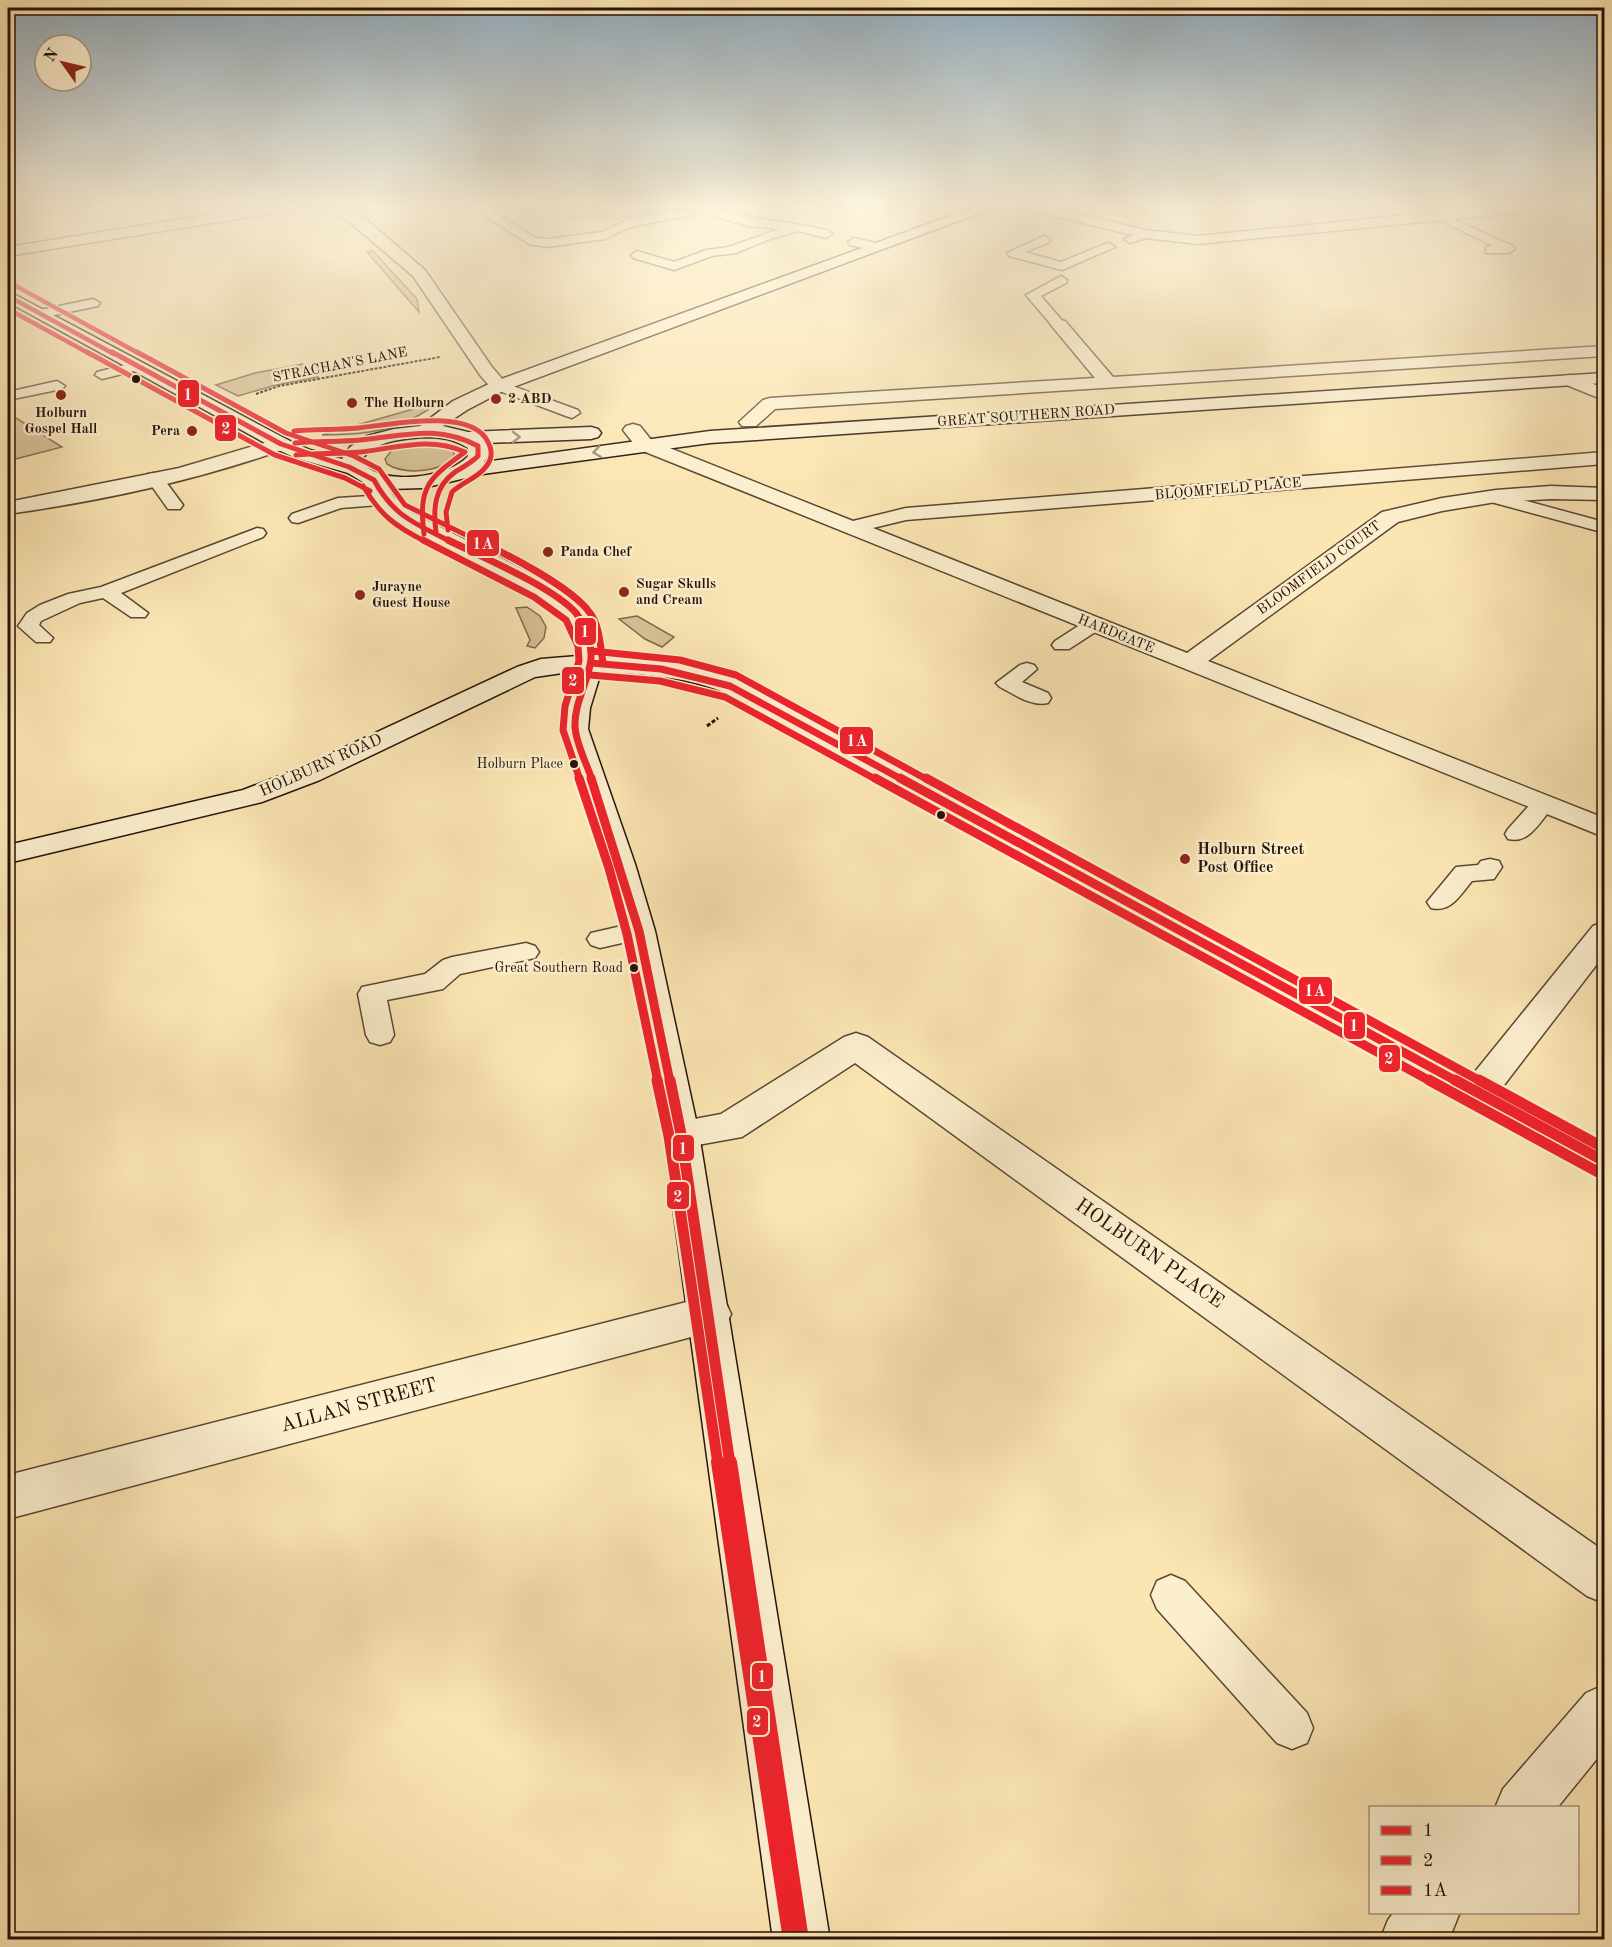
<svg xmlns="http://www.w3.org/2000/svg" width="1612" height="1947" viewBox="0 0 1612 1947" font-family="'Old Standard TT',serif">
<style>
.green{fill:#d7c296;stroke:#7e6a4f;stroke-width:1.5}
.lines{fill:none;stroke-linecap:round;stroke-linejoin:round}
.lane-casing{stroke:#5a4733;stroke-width:3}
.street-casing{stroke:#5a4733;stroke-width:3}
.secondary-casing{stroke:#251208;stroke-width:3}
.path-far1{stroke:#251208;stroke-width:2;stroke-dasharray:3 1.5;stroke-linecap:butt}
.path{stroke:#251208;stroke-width:3;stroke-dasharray:4 2;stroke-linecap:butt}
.lane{fill:#fcefce;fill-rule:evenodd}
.street{fill:#fcefce;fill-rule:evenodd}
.secondary{fill:#fcefce;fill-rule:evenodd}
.bus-1-far5-casing{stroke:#fcefce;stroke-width:7}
.bus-1-far4-casing{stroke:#fcefce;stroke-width:8}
.bus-1-far3-casing{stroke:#fcefce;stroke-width:10}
.bus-1-far2-casing{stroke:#fcefce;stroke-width:14}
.bus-1-far1-casing{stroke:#fcefce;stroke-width:16}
.bus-1-casing{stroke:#fcefce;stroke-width:18}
.bus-2-far5-casing{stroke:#fcefce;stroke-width:7}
.bus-2-far4-casing{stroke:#fcefce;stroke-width:8}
.bus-2-far3-casing{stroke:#fcefce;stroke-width:10}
.bus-2-far2-casing{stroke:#fcefce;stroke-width:14}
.bus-2-far1-casing{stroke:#fcefce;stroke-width:16}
.bus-2-casing{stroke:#fcefce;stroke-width:18}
.bus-3-far4-casing{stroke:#fcefce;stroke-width:7}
.bus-3-far3-casing{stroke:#fcefce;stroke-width:8}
.bus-3-far2-casing{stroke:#fcefce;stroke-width:10}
.bus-3-far1-casing{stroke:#fcefce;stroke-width:14}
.bus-3-casing{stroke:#fcefce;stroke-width:16}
.bus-1-far5{stroke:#ee232c;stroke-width:4.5}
.bus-1-far4{stroke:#ee232c;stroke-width:5}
.bus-1-far3{stroke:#ee232c;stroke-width:7}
.bus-1-far2{stroke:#ee232c;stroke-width:9}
.bus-1-far1{stroke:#ee232c;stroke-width:11}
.bus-1{stroke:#ee232c;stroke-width:14}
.bus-2-far5{stroke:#ee232c;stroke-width:4.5}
.bus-2-far4{stroke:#ee232c;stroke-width:5}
.bus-2-far3{stroke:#ee232c;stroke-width:7}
.bus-2-far2{stroke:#ee232c;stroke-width:9}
.bus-2-far1{stroke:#ee232c;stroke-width:11}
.bus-2{stroke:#ee232c;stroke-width:14}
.bus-3-far4{stroke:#ee232c;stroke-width:4.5}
.bus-3-far3{stroke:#ee232c;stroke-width:5}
.bus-3-far2{stroke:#ee232c;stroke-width:7}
.bus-3-far1{stroke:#ee232c;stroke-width:9}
.bus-3{stroke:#ee232c;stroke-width:11}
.oneway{stroke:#9b8c75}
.bus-dot{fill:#251208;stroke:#fcefce;stroke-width:2}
.poi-dot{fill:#8f2418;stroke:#fcefce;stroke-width:2}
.labels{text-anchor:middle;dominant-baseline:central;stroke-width:5;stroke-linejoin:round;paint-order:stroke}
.far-street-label{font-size:14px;fill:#251208;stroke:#fcefce}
.far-poi-label{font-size:14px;font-weight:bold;fill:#251208;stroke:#fcefce;text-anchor:start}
.bus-label{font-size:14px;fill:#251208;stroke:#fcefce;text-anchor:end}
.street-label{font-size:16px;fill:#251208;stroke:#fcefce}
.poi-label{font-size:16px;font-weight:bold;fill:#251208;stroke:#fcefce;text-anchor:start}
.near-street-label{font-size:20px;fill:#251208;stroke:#fcefce}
.line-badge{stroke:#fcefce;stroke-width:2}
.badge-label{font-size:16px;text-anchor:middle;font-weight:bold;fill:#fff}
</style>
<rect width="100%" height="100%" fill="#fbe6b3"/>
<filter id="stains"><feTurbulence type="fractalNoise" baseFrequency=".00333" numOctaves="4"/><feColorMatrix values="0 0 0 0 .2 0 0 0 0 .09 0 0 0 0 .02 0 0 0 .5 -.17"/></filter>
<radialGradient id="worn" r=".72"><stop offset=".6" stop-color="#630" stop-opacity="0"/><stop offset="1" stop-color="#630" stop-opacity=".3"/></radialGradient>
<path class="green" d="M 546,204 L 675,204 L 673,208 L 615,219 L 594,216 L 575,220 Z
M 373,251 L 417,299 L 419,312 L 367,252 Z
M 303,364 L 318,377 L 276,385 L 238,396 L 216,385 L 255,373 Z
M 445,400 C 434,406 423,413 412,419 C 384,433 353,435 322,435 Z
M 8,413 L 62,447 L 8,461 Z
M 422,442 L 442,444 L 454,451 L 454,456 C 441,473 404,475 387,464 L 385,459 L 392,450 Z
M 527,607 L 540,616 L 546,627 L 544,638 L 535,648 L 527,646 L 530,640 L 516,608 Z
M 637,616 L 674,637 L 662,647 L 645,639 L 619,619 Z"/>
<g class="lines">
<g class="lane-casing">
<path id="lane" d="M 467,204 L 481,204 L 536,238 L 547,239 L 602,232 L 627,220 L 713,204 L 738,204 L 717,210 C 755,220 793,222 830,231 L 832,234 L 826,238 L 798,231 L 770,239 L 736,253 L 712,256 L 674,270 L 633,258 L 631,255 L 637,251 L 674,262 L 706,250 L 729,247 L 779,229 L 749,226 L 702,213 L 630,227 L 605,239 L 547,247 L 529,244 Z
M 862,204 L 882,204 L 892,209 L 886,212 Z
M 1439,213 L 1513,246 L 1515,249 L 1509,253 L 1486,253 L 1486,247 L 1493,246 L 1435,218 L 1435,214 Z
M 1145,230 L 1151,234 L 1149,237 L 1130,243 L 1124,239 Z
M 1044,236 L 1050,240 L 1048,243 L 1025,252 L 1061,262 L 1105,244 L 1109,243 L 1115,247 L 1062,270 L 1009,256 L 1007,253 Z
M 854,238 L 881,244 L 883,247 L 877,251 L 850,245 L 848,242 Z
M 1061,276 L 1067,280 L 1066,283 L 1041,296 L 1066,325 L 1059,329 L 1054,328 L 1026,295 Z
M 93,299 L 100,303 L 98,306 L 40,318 L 33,314 L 35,311 Z
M 137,362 L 142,363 L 144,366 L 142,369 L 102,379 L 95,375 L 97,372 Z
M 57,381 L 65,386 L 62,389 L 8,400 L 8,392 Z
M 499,381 L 578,410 L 580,413 L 572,418 L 566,416 L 494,389 L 491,386 Z
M 154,473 L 160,474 L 180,501 L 183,505 L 180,509 L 168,509 L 146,478 L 148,474 Z
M 1497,493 L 1604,522 L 1604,530 L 1598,531 L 1491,502 L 1488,498 L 1491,494 Z
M 385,495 L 391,496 L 394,500 L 391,504 L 341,508 L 298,523 L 292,522 L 289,518 L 292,514 L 338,498 Z
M 257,528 L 263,529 L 266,533 L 263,537 L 121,593 L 148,613 L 145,617 L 131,617 L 103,598 L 80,603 L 41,621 L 39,625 L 53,638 L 50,642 L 36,642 L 18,626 L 27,613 L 40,605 L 68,594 L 101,587 Z
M 1093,619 L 1100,621 L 1103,625 L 1100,629 L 1069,649 L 1055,649 L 1052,645 L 1055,641 L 1086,621 Z
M 1027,663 L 1034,665 L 1037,669 L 1022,682 L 1048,693 L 1051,698 L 1048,703 C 1031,707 1014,694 1000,687 L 996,683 L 1020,665 Z
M 1543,797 L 1551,799 L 1555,804 L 1551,809 C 1539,823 1529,844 1508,839 L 1505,834 L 1508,829 L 1535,799 Z
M 1490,859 L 1499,861 L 1502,867 L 1494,879 L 1472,881 C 1460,895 1451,913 1431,908 L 1427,902 L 1456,867 L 1478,865 L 1481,861 Z
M 639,922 L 648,925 L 652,931 L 648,937 L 600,948 L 591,945 L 587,939 L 591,933 Z
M 526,943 L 535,946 L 539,952 L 535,958 L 460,974 L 443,989 L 387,1000 L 394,1035 L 390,1042 L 380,1045 L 370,1042 L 366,1035 L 358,994 L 362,987 L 425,974 L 443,960 L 452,957 Z
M 1171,1575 L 1185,1581 L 1307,1713 L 1313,1728 L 1307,1743 L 1292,1749 L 1277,1743 L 1157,1609 L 1151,1595 L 1157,1581 Z"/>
</g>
<g class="street-casing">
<path id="street" d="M 38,204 L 36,207 L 8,213 L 8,205 Z
M 276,204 L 312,204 L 305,208 L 8,256 L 8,247 Z
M 334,204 L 348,204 L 425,270 L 492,367 L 508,386 L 505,390 L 493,390 L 480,375 L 413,276 L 340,214 Z
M 1014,204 L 1040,204 L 1145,230 L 1198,236 L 1519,204 L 1573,204 L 1566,208 L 1198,244 L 1145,238 L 1016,207 Z
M 1059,320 L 1065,321 L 1113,377 L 1604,346 L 1604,356 L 775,409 L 756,426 L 742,426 L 739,422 L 763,400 L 770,398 L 1095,378 L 1051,325 Z
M 1570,375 L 1604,388 L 1604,400 L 1564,384 L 1561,380 L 1564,376 Z
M 633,424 L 640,426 L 652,441 L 853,521 L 906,508 L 1604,452 L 1604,464 L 906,520 L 873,528 L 1187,653 L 1382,512 L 1442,498 L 1496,490 L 1551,486 L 1604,488 L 1604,500 L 1551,499 L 1496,502 L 1442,511 L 1398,522 L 1208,661 L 1604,818 L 1604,837 L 638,449 L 623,430 L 626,426 Z
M 281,438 L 288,440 L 291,444 L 288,448 C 198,480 102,501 8,514 L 8,502 L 179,468 Z
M 1604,922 L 1604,955 L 1491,1102 L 1478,1106 L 1465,1102 L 1460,1093 L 1465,1084 L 1593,926 Z
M 856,1033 L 868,1037 L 1604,1551 L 1604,1603 L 1587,1596 L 855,1063 L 742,1137 L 681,1148 L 668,1144 L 663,1134 L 668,1124 L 721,1114 L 844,1037 Z
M 710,1296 L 725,1301 L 731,1314 L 725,1327 L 710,1332 L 8,1519 L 8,1475 Z
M 1604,1685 L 1604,1750 L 1557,1808 L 1495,1808 L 1503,1789 L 1586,1693 Z
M 1394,1912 L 1460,1912 L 1452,1932 L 1446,1940 L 1380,1940 L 1388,1920 Z"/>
</g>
<g class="secondary-casing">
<path id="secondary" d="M 983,204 L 1004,204 L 505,390 L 467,410 L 443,426 L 468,432 L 591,427 L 598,429 L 601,433 L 598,437 L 591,439 L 486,443 L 488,456 L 484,462 L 710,431 L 1604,373 L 1604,383 L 710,443 L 483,474 L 423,488 L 389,489 L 394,497 L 411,512 L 548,582 L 582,606 L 593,620 L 602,644 L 603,657 C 652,659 694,663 739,681 L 1604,1144 L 1604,1175 L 1591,1171 L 721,691 C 681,676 643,674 601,672 L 590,708 L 588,729 L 635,864 L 655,931 L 699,1134 L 830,1940 L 773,1940 L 663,1134 L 623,931 L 605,864 L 562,729 L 564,708 L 576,671 L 535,677 L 320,780 L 262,802 L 8,863 L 8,845 L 243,790 L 300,768 L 517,667 L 541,659 L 578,656 L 578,644 L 566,616 L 532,592 L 395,522 L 377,505 L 366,484 L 348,473 L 296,458 L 274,448 L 8,302 L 8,291 L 288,440 L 310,450 L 342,459 L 350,447 L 367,436 L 394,429 L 420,426 L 453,401 L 493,382 ZM 425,437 C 441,437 454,439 468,448 L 468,456 C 450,478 377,488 361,460 C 376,440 402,439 425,437 Z"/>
</g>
<path class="path-far1" d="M 256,394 L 279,386 L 440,357"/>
<path class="path" d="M 707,726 L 718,718"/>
<use href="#lane" class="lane"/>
<use href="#street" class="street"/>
<use href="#secondary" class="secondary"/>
<g class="bus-1-far5-casing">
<path id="bus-1-far5" d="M 8,296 L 114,354"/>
</g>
<g class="bus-1-far4-casing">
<path id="bus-1-far4" d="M 112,352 L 281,444 L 349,467 L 374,480
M 295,443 C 317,441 338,442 360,440 C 404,436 436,424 478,446 L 478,456 C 471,463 463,467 455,472 C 434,487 433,509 436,532
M 374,480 C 394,517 415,523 451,542"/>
</g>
<g class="bus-1-far3-casing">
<path id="bus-1-far3" d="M 448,540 C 482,557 553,587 576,613 C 586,626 594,649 590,665 C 586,686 574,705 575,727 C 576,744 587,764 592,780
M 591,663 L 661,669 L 730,686 L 903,780"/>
</g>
<g class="bus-1-far2-casing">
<path id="bus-1-far2" d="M 591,778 L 639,931 L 670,1082
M 900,778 L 1458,1082"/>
</g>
<g class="bus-1-far1-casing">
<path id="bus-1-far1" d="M 670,1080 L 681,1134 L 730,1464
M 1455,1080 L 1604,1161"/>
</g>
<g class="bus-1-casing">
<path id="bus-1" d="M 730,1462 L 802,1940"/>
</g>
<g class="bus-2-far5-casing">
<path id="bus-2-far5" d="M 8,309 L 90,354"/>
</g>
<g class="bus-2-far4-casing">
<path id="bus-2-far4" d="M 87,352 L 275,455 L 345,478 L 370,491
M 296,455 C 318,453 339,454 361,452 C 397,448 430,436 465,452 C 429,478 418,486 424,534
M 363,486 C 381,516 395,526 426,542"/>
</g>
<g class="bus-2-far3-casing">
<path id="bus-2-far3" d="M 423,540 L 534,597 L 566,620 L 578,646 L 579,661 L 565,706 L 563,730 L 580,780
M 590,675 L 660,681 L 725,697 L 877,780"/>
</g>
<g class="bus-2-far2-casing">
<path id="bus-2-far2" d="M 579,778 L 609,868 L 627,934 L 658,1082
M 875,778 L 1432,1082"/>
</g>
<g class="bus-2-far1-casing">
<path id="bus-2-far1" d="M 657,1080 L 669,1136 L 718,1464
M 1429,1080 L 1598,1172"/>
</g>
<g class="bus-2-casing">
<path id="bus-2" d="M 718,1462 L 790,1940"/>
</g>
<g class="bus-3-far4-casing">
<path id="bus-3-far4" d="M 14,285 L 140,354"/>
</g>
<g class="bus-3-far3-casing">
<path id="bus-3-far3" d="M 137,352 L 286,433 L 354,456 L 379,469 L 405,505 L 480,542
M 294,431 C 315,429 337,430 358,428 C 388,425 471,407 488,442 C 491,447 492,454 490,460 C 483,476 464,481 452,492 L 446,512 L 448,530"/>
</g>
<g class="bus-3-far2-casing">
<path id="bus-3-far2" d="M 477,540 C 506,554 573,588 590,613 C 600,626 600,646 603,662
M 592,651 L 680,660 L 736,675 L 928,780"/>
</g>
<g class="bus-3-far1-casing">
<path id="bus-3-far1" d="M 926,778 L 1482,1082"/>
</g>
<g class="bus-3-casing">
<path id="bus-3" d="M 1479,1080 L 1604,1148"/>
</g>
<use href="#bus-1-far5" class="bus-1-far5"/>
<use href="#bus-1-far4" class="bus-1-far4"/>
<use href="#bus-1-far3" class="bus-1-far3"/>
<use href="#bus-1-far2" class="bus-1-far2"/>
<use href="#bus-1-far1" class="bus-1-far1"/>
<use href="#bus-1" class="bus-1"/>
<use href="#bus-2-far5" class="bus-2-far5"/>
<use href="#bus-2-far4" class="bus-2-far4"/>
<use href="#bus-2-far3" class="bus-2-far3"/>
<use href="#bus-2-far2" class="bus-2-far2"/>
<use href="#bus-2-far1" class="bus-2-far1"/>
<use href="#bus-2" class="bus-2"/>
<use href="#bus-3-far4" class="bus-3-far4"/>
<use href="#bus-3-far3" class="bus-3-far3"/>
<use href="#bus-3-far2" class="bus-3-far2"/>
<use href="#bus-3-far1" class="bus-3-far1"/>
<use href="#bus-3" class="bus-3"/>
</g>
<defs><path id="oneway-chevron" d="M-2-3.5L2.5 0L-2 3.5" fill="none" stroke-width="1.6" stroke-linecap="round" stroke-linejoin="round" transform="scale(1.5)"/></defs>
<g class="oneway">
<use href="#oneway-chevron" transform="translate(516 437) rotate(-1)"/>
<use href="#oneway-chevron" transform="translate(597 452) rotate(172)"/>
</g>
<linearGradient id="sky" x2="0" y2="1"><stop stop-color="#92abbc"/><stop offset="0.43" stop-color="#fdf4dd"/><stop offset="1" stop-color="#fdf4dd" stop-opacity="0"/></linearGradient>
<rect width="1612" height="477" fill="url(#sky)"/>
<g class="bus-dot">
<circle cx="136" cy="379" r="5"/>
<circle cx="574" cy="764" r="5"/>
<circle cx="941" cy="815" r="5"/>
<circle cx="634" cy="968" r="5"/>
</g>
<g class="poi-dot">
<circle cx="61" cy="395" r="6"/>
<circle cx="496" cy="399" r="6"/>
<circle cx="352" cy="403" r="6"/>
<circle cx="192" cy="431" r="6"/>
<circle cx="548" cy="552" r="6"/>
<circle cx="624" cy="592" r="6"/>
<circle cx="360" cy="595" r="6"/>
<circle cx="1185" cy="859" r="6"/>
</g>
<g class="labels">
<g class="far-street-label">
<text transform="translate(340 365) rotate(-11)">STRACHAN'S LANE</text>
<text transform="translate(1026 416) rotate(-4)">GREAT SOUTHERN ROAD</text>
<text transform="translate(1228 489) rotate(-5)">BLOOMFIELD PLACE</text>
<text transform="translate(1319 568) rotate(-36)">BLOOMFIELD COURT</text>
<text transform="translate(1116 634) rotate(22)">HARDGATE</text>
</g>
<g class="far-poi-label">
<text x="508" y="399">2 ABD</text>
<text x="364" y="403">The Holburn</text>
<text x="61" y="413" text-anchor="middle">Holburn<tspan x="61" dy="16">Gospel Hall</tspan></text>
<text x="180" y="431" text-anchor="end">Pera</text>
<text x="560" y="552">Panda Chef</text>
<text x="636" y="584">Sugar Skulls<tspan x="636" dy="16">and Cream</tspan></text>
<text x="372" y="587">Jurayne<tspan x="372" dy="16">Guest House</tspan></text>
</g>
<g class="bus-label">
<text x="563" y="764">Holburn Place</text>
<text x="623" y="968">Great Southern Road</text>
</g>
<g class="street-label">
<text transform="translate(321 766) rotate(-24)">HOLBURN ROAD</text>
</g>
<g class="poi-label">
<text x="1197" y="850">Holburn Street<tspan x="1197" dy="18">Post Office</tspan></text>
</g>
<g class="near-street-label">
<text transform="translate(1149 1254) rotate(35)">HOLBURN PLACE</text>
<text transform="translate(359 1406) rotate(-15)">ALLAN STREET</text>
</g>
</g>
<g class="line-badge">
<rect x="177" y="379" width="23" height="29" rx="6" fill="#ee232c"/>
<rect x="214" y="414" width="23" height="28" rx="6" fill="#ee232c"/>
<rect x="466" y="529" width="34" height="28" rx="6" fill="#ee232c"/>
<rect x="574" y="617" width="23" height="29" rx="6" fill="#ee232c"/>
<rect x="561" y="666" width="24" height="29" rx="6" fill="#ee232c"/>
<rect x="839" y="726" width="35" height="29" rx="6" fill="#ee232c"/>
<rect x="1298" y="976" width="35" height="29" rx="6" fill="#ee232c"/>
<rect x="1343" y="1011" width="23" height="29" rx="6" fill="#ee232c"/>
<rect x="1378" y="1044" width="23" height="29" rx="6" fill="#ee232c"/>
<rect x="672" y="1134" width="23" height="28" rx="6" fill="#ee232c"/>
<rect x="666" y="1181" width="24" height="29" rx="6" fill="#ee232c"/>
<rect x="751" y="1662" width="23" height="28" rx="6" fill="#ee232c"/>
<rect x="746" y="1707" width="23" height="29" rx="6" fill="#ee232c"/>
</g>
<g class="badge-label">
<text x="188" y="400">1</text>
<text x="226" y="434">2</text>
<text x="483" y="549">1A</text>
<text x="585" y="637">1</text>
<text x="573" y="686">2</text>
<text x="857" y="746">1A</text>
<text x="1315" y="996">1A</text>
<text x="1354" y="1031">1</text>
<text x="1389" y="1064">2</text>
<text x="683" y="1154">1</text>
<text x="678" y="1202">2</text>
<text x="762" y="1682">1</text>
<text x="757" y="1727">2</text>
</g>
<rect width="1612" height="1947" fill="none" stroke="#fbe6b3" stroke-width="30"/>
<rect x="9" y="9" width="1594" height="1929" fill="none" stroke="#251208" stroke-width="3"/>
<rect x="15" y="15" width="1582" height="1917" fill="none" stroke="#251208" stroke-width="1.5"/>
<rect x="1369" y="1806" width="210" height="108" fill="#fcefce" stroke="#a6977f" stroke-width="1.5"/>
<rect x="1381" y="1826" width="30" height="9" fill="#ee232c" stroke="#a6977f" stroke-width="1.5"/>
<text x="1423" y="1836" font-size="18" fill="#251208">1</text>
<rect x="1381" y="1856" width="30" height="9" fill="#ee232c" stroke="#a6977f" stroke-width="1.5"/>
<text x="1423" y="1866" font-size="18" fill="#251208">2</text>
<rect x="1381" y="1886" width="30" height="9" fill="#ee232c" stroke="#a6977f" stroke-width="1.5"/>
<text x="1423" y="1896" font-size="18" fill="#251208">1A</text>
<g transform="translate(63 63) rotate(304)"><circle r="28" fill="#fcefce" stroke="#a6977f" stroke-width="1.5"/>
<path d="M0-4.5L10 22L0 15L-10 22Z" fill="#8f2418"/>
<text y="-9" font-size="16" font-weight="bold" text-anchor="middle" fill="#251208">N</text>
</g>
<rect width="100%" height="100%" filter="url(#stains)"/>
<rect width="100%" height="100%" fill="url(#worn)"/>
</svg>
